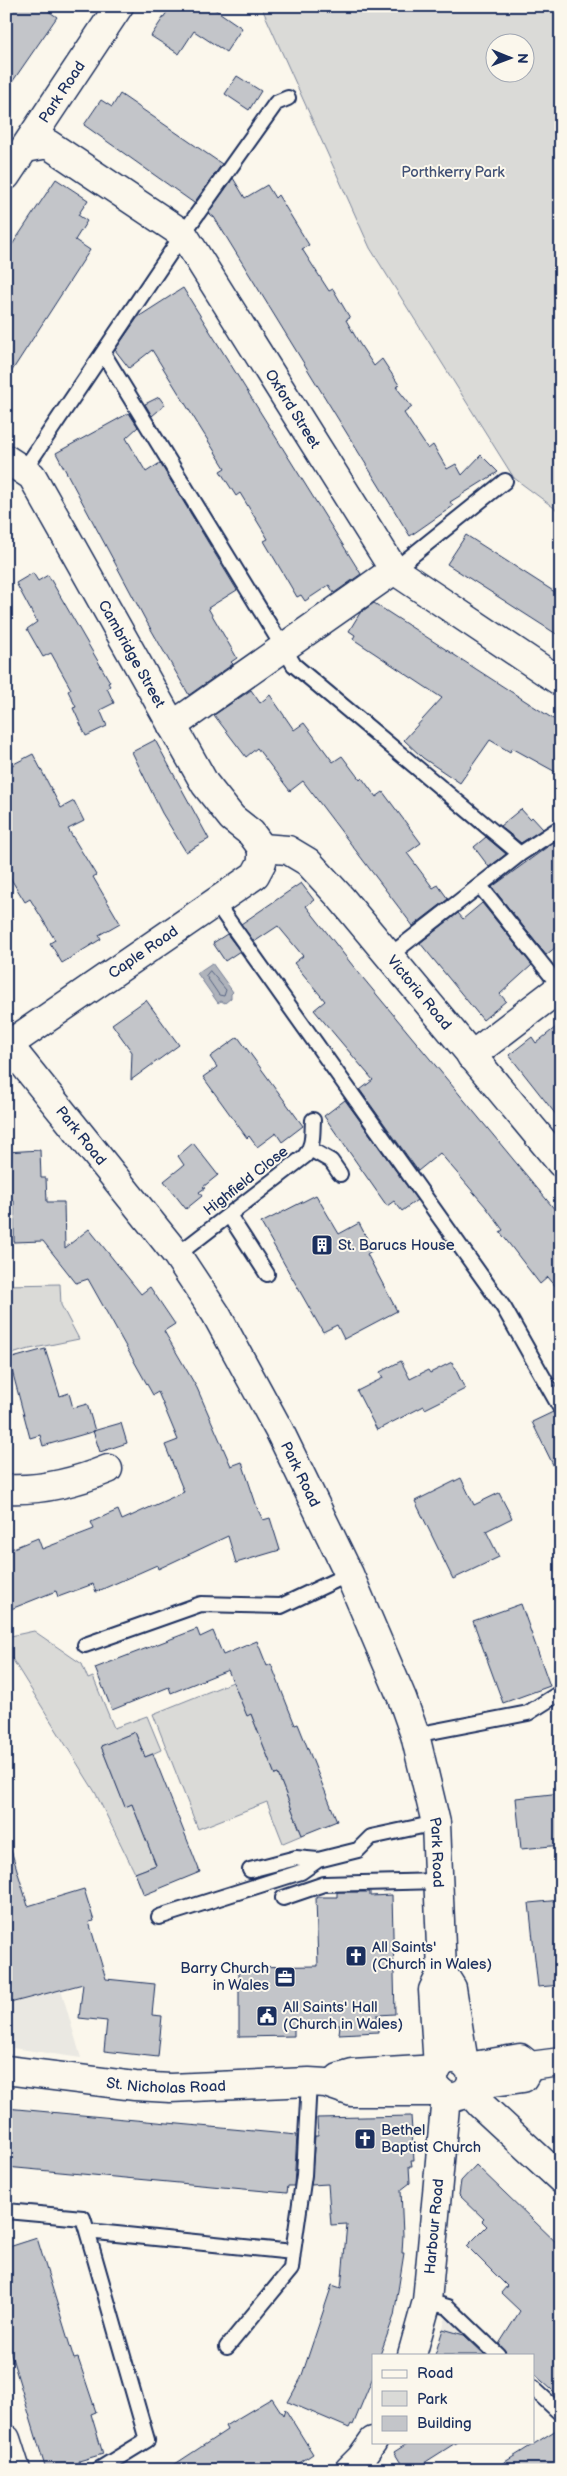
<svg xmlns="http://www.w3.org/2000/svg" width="567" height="2476" viewBox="0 0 567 2476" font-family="'Balsamiq Sans',sans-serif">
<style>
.built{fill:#eae8e2}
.green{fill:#dadad7;stroke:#7a849a;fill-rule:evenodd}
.water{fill:#afb3bb;stroke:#747e96}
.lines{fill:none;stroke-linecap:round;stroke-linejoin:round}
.shore{stroke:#566483;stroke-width:1}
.building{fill:#c3c5c9;stroke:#1b2f5e}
.service-casing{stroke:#1b2f5e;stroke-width:18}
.minor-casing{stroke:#1b2f5e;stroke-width:31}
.tertiary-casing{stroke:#1b2f5e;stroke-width:31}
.primary-casing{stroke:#1b2f5e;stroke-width:31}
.service{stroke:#fbf7ec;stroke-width:14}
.minor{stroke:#fbf7ec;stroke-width:28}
.tertiary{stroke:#fbf7ec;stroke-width:28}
.primary{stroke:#fbf7ec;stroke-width:28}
.labels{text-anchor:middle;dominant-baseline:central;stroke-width:4;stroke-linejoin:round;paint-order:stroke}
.street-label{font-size:15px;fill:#1b2f5e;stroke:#fbf7ec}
.park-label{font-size:15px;fill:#415176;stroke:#fbf7ec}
.poi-label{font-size:15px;fill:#1b2f5e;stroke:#fbf7ec;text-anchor:start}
</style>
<rect width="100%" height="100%" fill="#fbf7ec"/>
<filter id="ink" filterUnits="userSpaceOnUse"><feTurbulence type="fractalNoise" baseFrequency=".02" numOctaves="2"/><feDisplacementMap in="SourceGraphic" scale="10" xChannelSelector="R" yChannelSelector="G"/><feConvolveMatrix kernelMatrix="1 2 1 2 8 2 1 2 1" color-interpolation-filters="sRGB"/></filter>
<g filter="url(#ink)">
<path class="built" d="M 46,1938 L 81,2058 L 6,2047 L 6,1949 Z
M 447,2314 L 493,2355 L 435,2355 Z"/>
<path class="green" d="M 261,6 L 561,6 L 561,513 L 514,478 L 370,248 ZM 494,42 L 524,42 L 524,72 L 494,72 Z
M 60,1284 L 61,1305 L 79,1339 L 25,1350 L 6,1356 L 6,1285 Z
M 34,1631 L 82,1664 L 88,1679 L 93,1677 L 114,1728 L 147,1716 L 161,1750 L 145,1757 L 135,1732 L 101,1746 L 125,1806 L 132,1804 L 156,1865 L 135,1873 L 95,1792 L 6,1649 L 6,1637 Z
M 233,1682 L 247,1715 L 251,1714 L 275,1775 L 278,1774 L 302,1835 L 283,1843 L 267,1802 L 198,1829 L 153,1714 Z"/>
<path class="water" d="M 212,963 L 233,992 L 231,994 L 231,998 L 225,1003 L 221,1001 L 218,1003 L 197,973 Z"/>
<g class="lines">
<path class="shore" d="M 210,971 L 226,990 L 224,996 L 219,995 L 206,976 Z"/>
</g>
<path class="building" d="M 6,6 L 41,6 L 57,17 L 6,91 Z
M 171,6 L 210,6 L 242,28 L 226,52 L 194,31 L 179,54 L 151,36 Z
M 237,76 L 261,91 L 249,110 L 225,94 Z
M 120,94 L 222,164 L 194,203 L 84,125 L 101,100 L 112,107 Z
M 233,178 L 245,198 L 267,185 L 275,198 L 278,195 L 309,245 L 302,249 L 329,291 L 333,289 L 350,318 L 346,320 L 359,343 L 374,366 L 382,359 L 399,385 L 396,387 L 412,407 L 404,413 L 428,449 L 433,445 L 447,469 L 456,464 L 462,475 L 481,455 L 498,472 L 450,502 L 453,506 L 410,536 L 214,217 L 208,213 Z
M 56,179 L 88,200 L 78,215 L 87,221 L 75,240 L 90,250 L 6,380 L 6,254 Z
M 183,288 L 361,574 L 334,593 L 329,585 L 305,601 L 301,595 L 297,597 L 264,541 L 268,539 L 240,493 L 236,496 L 220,471 L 225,468 L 152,350 L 129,368 L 115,350 L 138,317 Z
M 159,397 L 165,405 L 152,416 L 145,404 Z
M 129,413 L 138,427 L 126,438 L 146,472 L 160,463 L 237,590 L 208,608 L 237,658 L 231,662 L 233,664 L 189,695 L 145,619 L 56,453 Z
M 466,535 L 561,596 L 561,637 L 447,564 Z
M 33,573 L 38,581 L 48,575 L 110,682 L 108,683 L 110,686 L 107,688 L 114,703 L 100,710 L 107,726 L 86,736 L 73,708 L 76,707 L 68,691 L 71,689 L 51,653 L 43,657 L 27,629 L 37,622 L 16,583 Z
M 374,603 L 561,724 L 561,775 L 512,748 L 510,752 L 490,740 L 460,783 L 423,758 L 404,740 L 442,698 L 353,639 L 355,635 L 349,631 L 360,613 Z
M 251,690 L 260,703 L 270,695 L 294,730 L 304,723 L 333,762 L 342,756 L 360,780 L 362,778 L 376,797 L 383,792 L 421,843 L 407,853 L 433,888 L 438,885 L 448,899 L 413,926 L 303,781 L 290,791 L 257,748 L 246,757 L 214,715 Z
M 155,740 L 209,839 L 186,852 L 162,813 L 132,752 Z
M 33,754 L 61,808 L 74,801 L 84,821 L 68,829 L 96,875 L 93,877 L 120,923 L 99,935 L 101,939 L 62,963 L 50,943 L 55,940 L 43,920 L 30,899 L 25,902 L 6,871 L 6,768 Z
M 521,809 L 530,819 L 532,817 L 543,829 L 521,843 L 500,826 Z
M 486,837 L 506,854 L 489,867 L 474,847 Z
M 554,842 L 561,850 L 561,943 L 546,955 L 492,887 Z
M 301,883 L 314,900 L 306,906 L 353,966 L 561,1217 L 561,1293 L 548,1277 L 540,1284 L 500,1232 L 503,1230 L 486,1207 L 440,1153 L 418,1171 L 360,1090 L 373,1080 L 314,1010 L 325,1001 L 294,963 L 303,956 L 278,926 L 254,942 L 241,924 Z
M 482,903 L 532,965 L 500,994 L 506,1001 L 483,1020 L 420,943 L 458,913 L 463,919 Z
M 227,934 L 240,951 L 225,961 L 213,943 Z
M 146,1000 L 179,1045 L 131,1080 L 132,1052 L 112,1024 Z
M 561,1023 L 561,1121 L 509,1055 L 532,1037 L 536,1043 Z
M 238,1037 L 303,1126 L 282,1142 L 276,1133 L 257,1147 L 249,1136 L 247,1138 L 203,1077 L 217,1067 L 210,1057 Z
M 345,1100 L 417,1200 L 402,1211 L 394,1201 L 387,1206 L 324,1116 Z
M 193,1143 L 218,1175 L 203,1187 L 205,1188 L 199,1192 L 202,1196 L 186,1209 L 164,1181 L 184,1165 L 178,1156 Z
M 40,1150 L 41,1178 L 46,1178 L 47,1202 L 64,1202 L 65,1248 L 89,1229 L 141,1294 L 150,1287 L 175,1324 L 164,1331 L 197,1388 L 231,1466 L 242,1462 L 258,1510 L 263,1520 L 270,1518 L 280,1550 L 236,1563 L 228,1536 L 158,1569 L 157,1565 L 96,1592 L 93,1584 L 58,1597 L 56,1591 L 6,1611 L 6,1551 L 38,1538 L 42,1549 L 94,1529 L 91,1522 L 118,1510 L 122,1520 L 184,1492 L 165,1445 L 178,1440 L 158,1392 L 153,1395 L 88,1279 L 76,1283 L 43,1241 L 14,1242 L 14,1201 L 6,1201 L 6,1152 Z
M 316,1195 L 339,1234 L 359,1223 L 373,1250 L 367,1254 L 397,1311 L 344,1339 L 337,1325 L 323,1332 L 261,1223 Z
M 45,1349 L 60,1396 L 69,1393 L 73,1408 L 87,1404 L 95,1431 L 43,1446 L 40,1435 L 30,1438 L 9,1359 Z
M 401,1361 L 410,1379 L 428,1370 L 430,1373 L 452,1362 L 465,1389 L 425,1409 L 424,1406 L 377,1430 L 357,1391 L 383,1378 L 380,1372 Z
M 553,1412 L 561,1424 L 561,1481 L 532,1422 Z
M 121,1423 L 127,1443 L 100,1452 L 93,1431 Z
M 461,1478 L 474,1505 L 499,1493 L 512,1518 L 486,1531 L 499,1557 L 453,1579 L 415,1501 Z
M 521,1604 L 550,1686 L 503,1703 L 473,1621 Z
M 197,1629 L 200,1637 L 213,1631 L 223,1655 L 257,1641 L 267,1666 L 271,1664 L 295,1725 L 298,1724 L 337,1821 L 302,1835 L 278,1774 L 275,1775 L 251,1714 L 247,1716 L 228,1670 L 171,1693 L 169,1687 L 112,1710 L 95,1668 Z
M 135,1732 L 145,1757 L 153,1754 L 200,1872 L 144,1895 L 135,1873 L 156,1865 L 132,1804 L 125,1807 L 101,1746 Z
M 561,1793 L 561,1845 L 521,1849 L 516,1798 Z
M 11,1850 L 28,1906 L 84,1889 L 94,1921 L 89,1922 L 106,1979 L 155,1984 L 152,2015 L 162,2016 L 158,2057 L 104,2051 L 107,2021 L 79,2018 L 83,1984 L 6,2004 L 6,1851 Z
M 337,1892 L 370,1892 L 370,1896 L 392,1895 L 395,2014 L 377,2015 L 378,2032 L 339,2034 L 340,2025 L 294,2026 L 294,2036 L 239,2037 L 239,1967 L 318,1966 L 316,1897 L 337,1897 Z
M 561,1900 L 561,1985 L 538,1987 L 529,1903 Z
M 6,2108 L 297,2135 L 294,2186 L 288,2186 L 287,2193 L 6,2167 Z
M 411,2116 L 414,2160 L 411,2160 L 412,2166 L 409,2166 L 410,2183 L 401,2190 L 403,2235 L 402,2253 L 404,2253 L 394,2316 L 380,2355 L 373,2355 L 373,2377 L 353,2425 L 351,2424 L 349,2428 L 288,2402 L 301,2378 L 332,2285 L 341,2288 L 347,2224 L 331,2225 L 328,2184 L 311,2185 L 315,2136 L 318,2136 L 317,2118 Z
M 476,2165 L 561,2247 L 561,2398 L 533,2373 L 533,2355 L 507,2355 L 499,2344 L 520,2311 L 501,2293 L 507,2286 L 467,2246 L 487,2226 L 482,2221 L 484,2219 L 459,2195 L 461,2181 Z
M 37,2238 L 74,2359 L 78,2358 L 96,2412 L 91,2414 L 103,2454 L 79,2461 L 81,2470 L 46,2470 L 6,2338 L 6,2248 Z
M 443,2329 L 464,2335 L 485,2355 L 435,2355 Z
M 272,2398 L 283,2415 L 285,2409 L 313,2454 L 289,2470 L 166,2470 L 227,2430 L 225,2426 Z
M 561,2427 L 561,2470 L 492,2470 Z
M 410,2442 L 457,2442 L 413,2470 L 405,2470 L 394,2452 Z"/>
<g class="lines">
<g class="service-casing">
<path id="service" d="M 103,353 L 294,665 L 520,854
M 24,470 L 183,234 L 276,103 L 288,98
M 394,570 L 505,481
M 480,886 L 561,988
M 216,903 L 504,1308 L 561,1409
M 389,956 L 520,854 L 561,827
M 310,1149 L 331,1161 L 340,1174
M 229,1215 L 267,1274
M 177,1255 L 305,1156 C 314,1145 312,1133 313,1120
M 85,1645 L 201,1604 L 281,1606 L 349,1574
M 415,1735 L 528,1713 L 558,1694
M 250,1870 L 296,1858 L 318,1860
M 283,1898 L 324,1884 L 440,1881
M 159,1917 L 301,1872 L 318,1860 L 358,1850 L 371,1837 L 436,1823
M 6,2211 L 83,2218 L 87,2231 L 293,2252 L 304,2175 L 309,2082
M 87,2231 L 147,2440 L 98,2470
M 427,2301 L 448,2307 L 498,2355
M 227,2347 L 291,2269 L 293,2252
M 533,2388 L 561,2414"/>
</g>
<g class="minor-casing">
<g id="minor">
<path id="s1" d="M 26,148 L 48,144 L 183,234 L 394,570 L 561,682"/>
<path id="s2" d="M 6,176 L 119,6"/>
<path id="s3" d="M 6,459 L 32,476 L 205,784 L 232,818 L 251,833 L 262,848"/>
<path d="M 172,726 L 394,570"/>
<path id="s4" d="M 262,848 L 288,850 L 308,862 L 341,898 L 561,1163"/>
<path id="s5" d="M 8,1045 L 255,875 L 262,862 L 262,848"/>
<path d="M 471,1056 L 561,987"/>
<path d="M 6,1489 C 42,1491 76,1482 108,1469"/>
<path d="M 468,2090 L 481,2105 L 561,2179"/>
<path id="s6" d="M 412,2355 L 427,2301 L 446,2096"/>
<path d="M 6,2439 L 16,2470"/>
<path d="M 349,2470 L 361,2458 L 373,2441"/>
</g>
</g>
<g class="tertiary-casing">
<g id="tertiary">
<path id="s7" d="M 6,1042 L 177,1255 L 216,1314 L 280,1432 L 349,1574 L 402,1698 L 415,1735 L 436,1823 L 442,1972 L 433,1990 L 438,2067"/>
<path d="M 442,1972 L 452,1988 L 464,2063"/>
</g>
</g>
<g class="primary-casing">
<g id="primary">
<circle cx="453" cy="2078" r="19"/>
<path d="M 468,2067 L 520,2058 L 530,2066 L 561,2062"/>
<path id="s8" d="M 6,2070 L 135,2086 L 170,2088 L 309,2082 L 326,2083 L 352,2092 L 441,2092"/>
<path d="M 339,2078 L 353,2074 L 437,2069"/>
<path d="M 471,2085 L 523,2078 L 530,2066"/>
</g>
</g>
<use href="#service" class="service"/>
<use href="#minor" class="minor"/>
<use href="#tertiary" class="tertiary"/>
<use href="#primary" class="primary"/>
</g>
</g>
<defs>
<g id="building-square" transform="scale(1.125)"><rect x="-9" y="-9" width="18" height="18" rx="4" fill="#1b2f5e" stroke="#fbf7ec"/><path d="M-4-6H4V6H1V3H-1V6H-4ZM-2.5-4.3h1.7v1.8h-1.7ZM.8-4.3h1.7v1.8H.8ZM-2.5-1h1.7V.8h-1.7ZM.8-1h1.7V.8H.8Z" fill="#fff"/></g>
<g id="church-square" transform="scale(1.125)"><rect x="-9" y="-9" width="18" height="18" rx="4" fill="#1b2f5e" stroke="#fbf7ec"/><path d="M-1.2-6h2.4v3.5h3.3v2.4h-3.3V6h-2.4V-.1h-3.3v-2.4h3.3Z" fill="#fff"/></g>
<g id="office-square" transform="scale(1.125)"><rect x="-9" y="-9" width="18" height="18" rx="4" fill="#1b2f5e" stroke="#fbf7ec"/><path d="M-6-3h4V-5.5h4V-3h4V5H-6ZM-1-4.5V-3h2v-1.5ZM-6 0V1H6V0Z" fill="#fff"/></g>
<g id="civic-square" transform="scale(1.125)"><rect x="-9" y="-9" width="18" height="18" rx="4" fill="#1b2f5e" stroke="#fbf7ec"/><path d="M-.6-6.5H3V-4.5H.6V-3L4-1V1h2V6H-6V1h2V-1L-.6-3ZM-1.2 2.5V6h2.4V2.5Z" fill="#fff"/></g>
</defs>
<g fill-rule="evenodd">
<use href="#building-square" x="322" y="1245"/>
<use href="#church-square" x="356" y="1956"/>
<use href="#office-square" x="285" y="1977"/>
<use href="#civic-square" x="267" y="2016"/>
<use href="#church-square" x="365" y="2139"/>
</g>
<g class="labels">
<g class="street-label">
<text stroke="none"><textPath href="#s2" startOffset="101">Park Road</textPath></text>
<text stroke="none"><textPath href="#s1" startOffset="391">Oxford Street</textPath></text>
<text stroke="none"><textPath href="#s3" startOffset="235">Cambridge Street</textPath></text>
<text stroke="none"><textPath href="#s5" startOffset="164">Caple Road</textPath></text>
<text stroke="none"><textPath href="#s4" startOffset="221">Victoria Road</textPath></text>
<text stroke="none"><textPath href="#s7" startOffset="120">Park Road</textPath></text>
<text transform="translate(246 1181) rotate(-38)">Highfield Close</text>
<text stroke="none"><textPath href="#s7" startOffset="525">Park Road</textPath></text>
<text stroke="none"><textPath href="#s7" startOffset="930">Park Road</textPath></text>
<text stroke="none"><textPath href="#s8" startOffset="161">St. Nicholas Road</textPath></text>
<text stroke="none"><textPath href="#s6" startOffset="131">Harbour Road</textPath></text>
</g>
<g class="park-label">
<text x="453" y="172">Porthkerry Park</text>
</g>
<g class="poi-label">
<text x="338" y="1245">St. Barucs House</text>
<text x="372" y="1947">All Saints'<tspan x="372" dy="17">(Church in Wales)</tspan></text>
<text x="269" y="1968" text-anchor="end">Barry Church<tspan x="269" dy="17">in Wales</tspan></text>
<text x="283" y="2007">All Saints' Hall<tspan x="283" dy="17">(Church in Wales)</tspan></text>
<text x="381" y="2130">Bethel<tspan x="381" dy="17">Baptist Church</tspan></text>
</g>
</g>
<rect width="567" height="2476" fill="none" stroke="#fbf7ec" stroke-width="25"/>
<rect x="12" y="12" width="542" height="2451" fill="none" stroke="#1b2f5e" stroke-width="2" filter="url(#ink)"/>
<rect x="372" y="2354" width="162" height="90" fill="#fbf7ec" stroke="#a1a7b3"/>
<rect x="382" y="2370" width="25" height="8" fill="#fbf7ec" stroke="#a1a7b3"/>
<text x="417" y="2378" font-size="15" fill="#1b2f5e">Road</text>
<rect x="382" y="2391" width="25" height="15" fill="#dadad7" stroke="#a1a7b3"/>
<text x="417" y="2404" font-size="15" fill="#1b2f5e">Park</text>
<rect x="382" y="2416" width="25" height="15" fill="#c3c5c9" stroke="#a1a7b3"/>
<text x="417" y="2428" font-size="15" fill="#1b2f5e">Building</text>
<g transform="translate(510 58) rotate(91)"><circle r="24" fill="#fbf7ec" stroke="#a1a7b3"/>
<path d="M0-4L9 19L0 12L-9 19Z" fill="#1b2f5e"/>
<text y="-8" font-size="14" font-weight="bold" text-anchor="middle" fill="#1b2f5e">N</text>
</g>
</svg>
